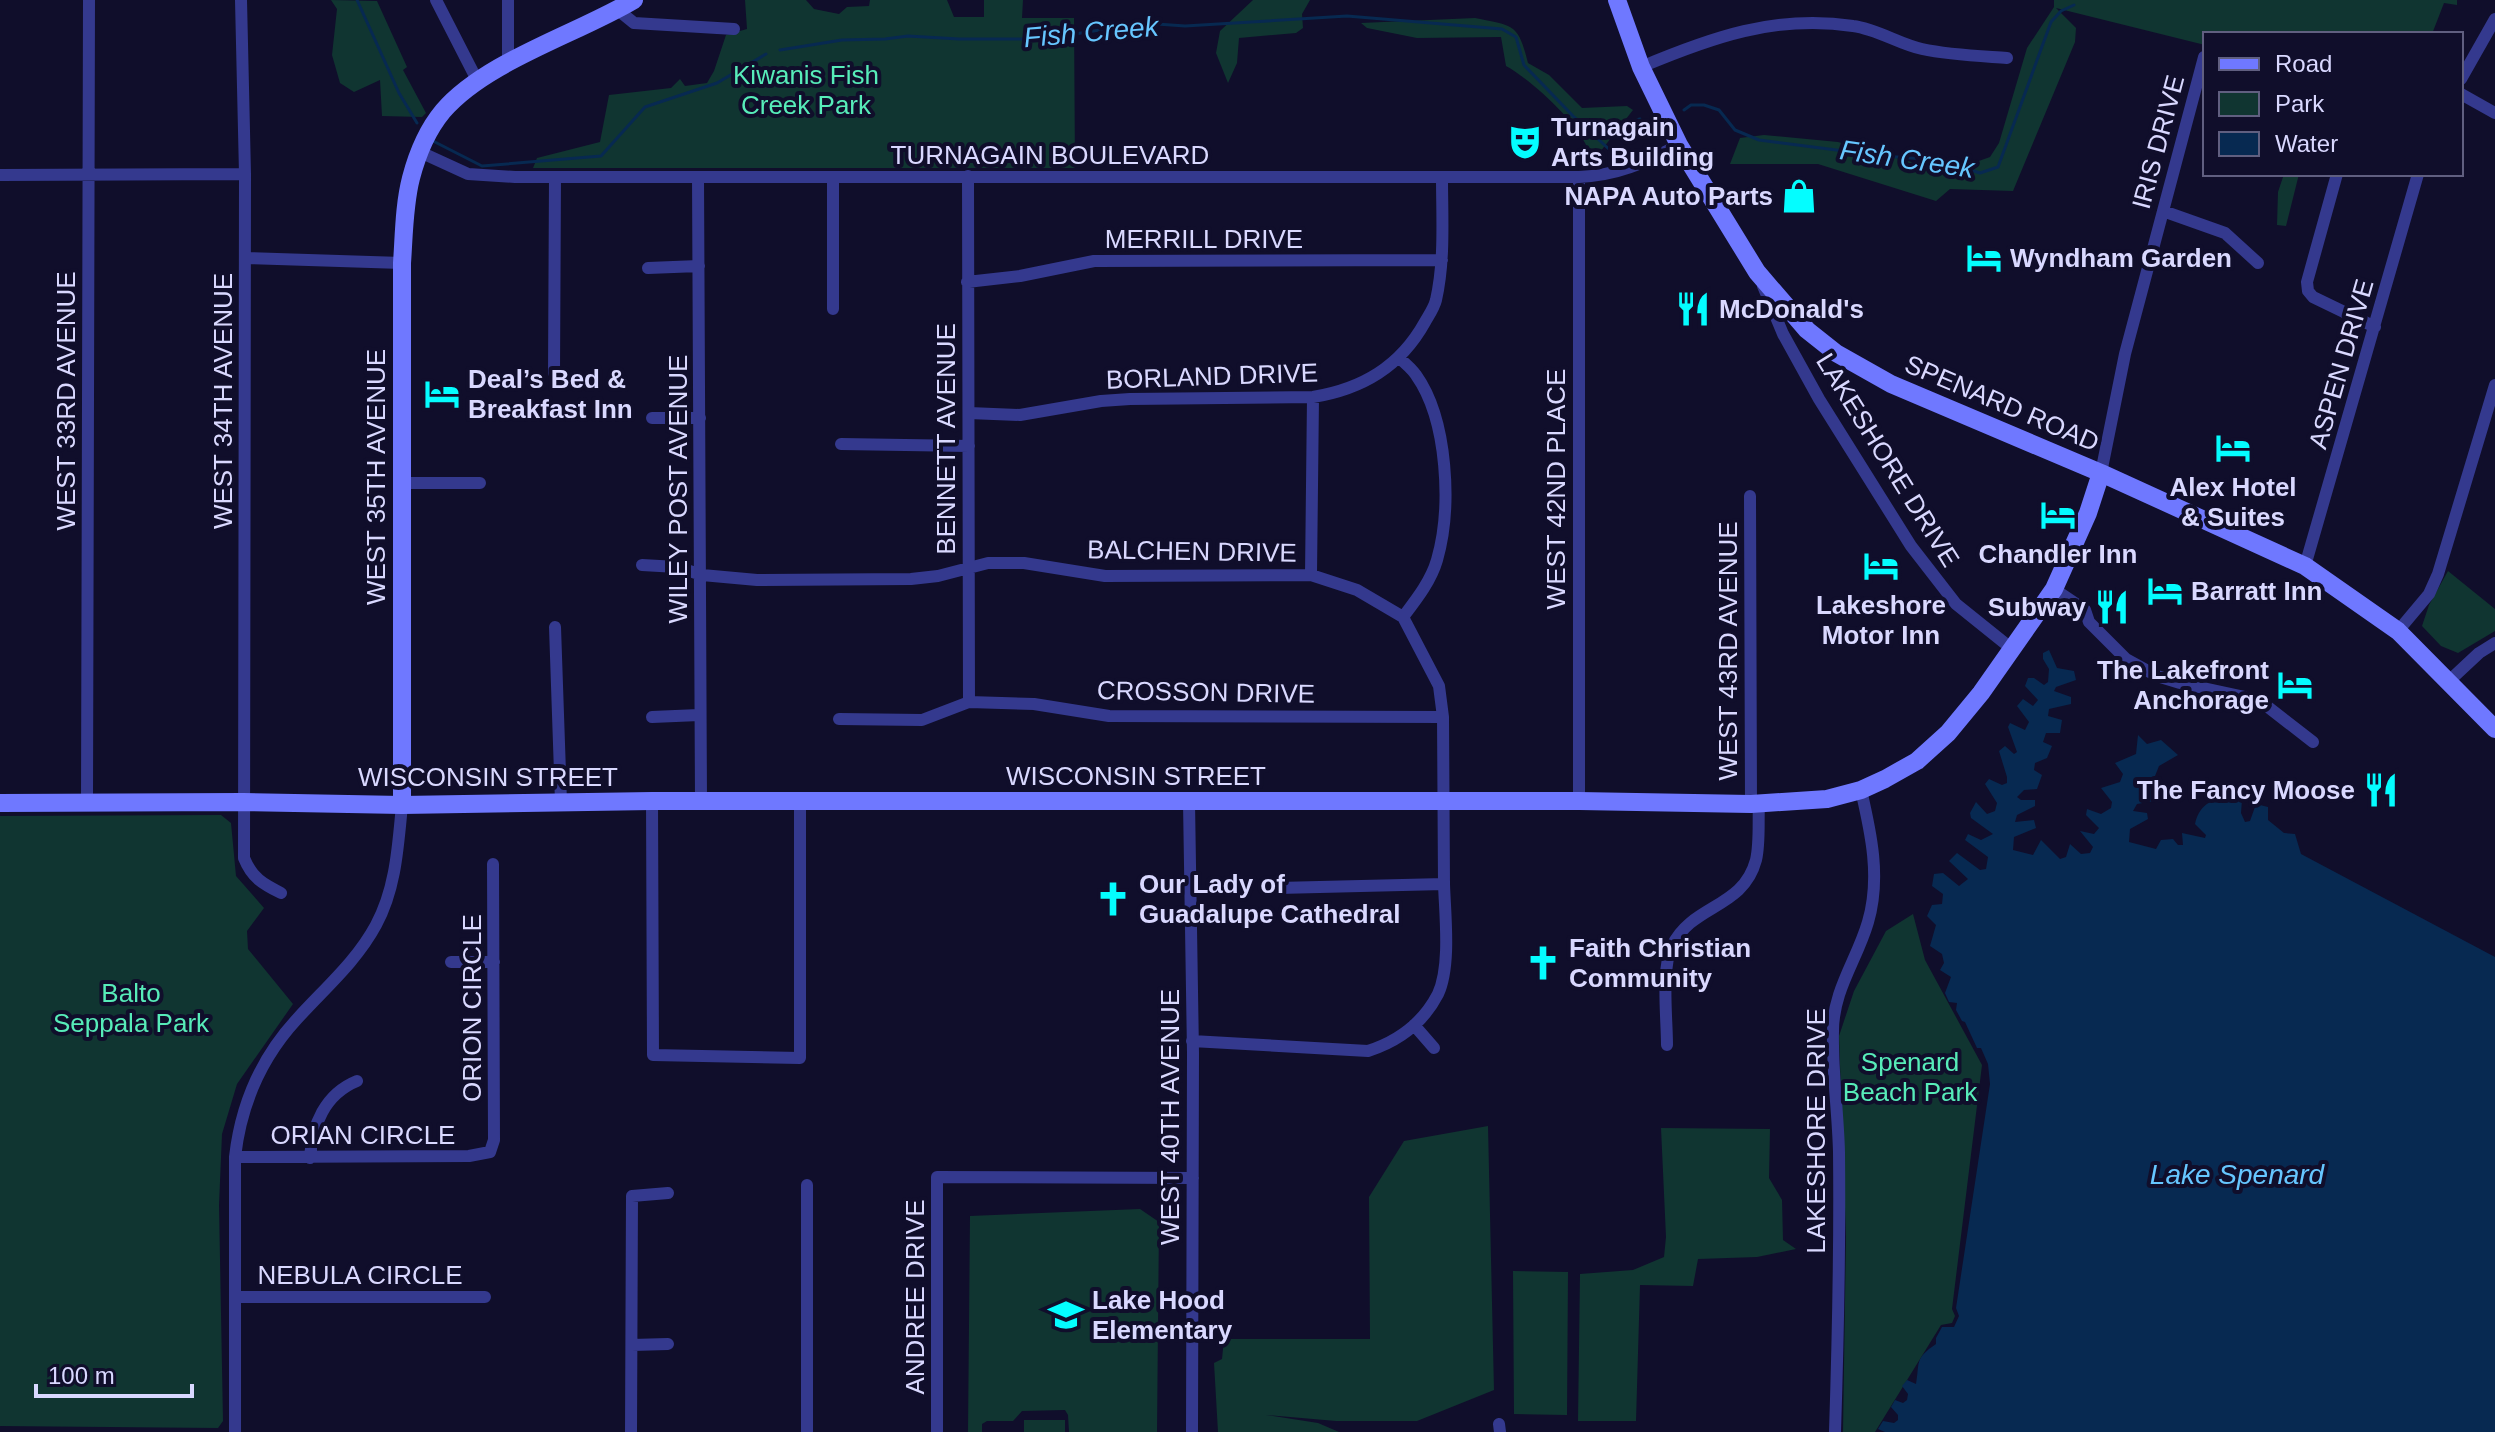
<svg xmlns="http://www.w3.org/2000/svg" width="2495" height="1432" viewBox="0 0 2495 1432" font-family="Helvetica,sans-serif">
<style>
.green{fill:#103531}
.water{fill:#072951}
.lines{fill:none;stroke-linecap:round;stroke-linejoin:round}
.stream{stroke:#072951;stroke-width:3}
.street{stroke:#34398e;stroke-width:12}
.secondary{stroke:#6f78ff;stroke-width:18}
.labels{text-anchor:middle;dominant-baseline:central;stroke-width:8;stroke-linejoin:round;paint-order:stroke}
.park-label{font-size:26px;fill:#57ecb9;stroke:#100e2b}
.poi-label{font-size:26px;font-weight:bold;fill:#d9d8ff;stroke:#100e2b;text-anchor:start}
.street-label{font-size:26px;fill:#d9d8ff;stroke:#100e2b}
.water-label{font-size:28px;font-style:italic;fill:#66c6ff;stroke:#100e2b}
</style>
<rect width="100%" height="100%" fill="#100e2b"/>
<path class="green" d="M 331,0 L 377,1 L 407,67 L 403,70 L 426,113 L 422,117 L 382,116 L 380,80 L 354,92 L 340,83 L 332,55 L 337,9 Z
M 745,0 L 806,0 L 814,9 L 839,14 L 847,7 L 869,6 L 870,0 L 947,0 L 954,17 L 984,17 L 984,0 L 1023,0 L 1022,18 L 1074,18 L 1075,168 L 533,168 L 537,158 L 600,142 L 609,95 L 671,88 L 680,79 L 685,86 L 707,83 L 714,71 L 726,35 L 747,29 Z
M 1253,0 L 1310,0 L 1302,14 L 1303,28 L 1296,33 L 1239,38 L 1237,63 L 1228,83 L 1216,53 L 1220,31 Z
M 2054,0 L 2457,0 L 2457,5 L 2444,3 L 2432,34 L 2205,34 L 2205,45 L 2056,8 L 2076,28 L 2075,42 L 2013,191 L 1950,189 L 1936,201 L 1818,164 L 1730,164 L 1740,138 L 1764,135 L 1838,142 L 1948,172 L 1990,157 L 1999,143 L 2027,48 L 2054,7 Z
M 1475,18 C 1514,26 1518,23 1528,63 L 1549,75 L 1582,108 L 1627,106 L 1633,110 L 1600,152 L 1587,147 C 1577,122 1530,79 1506,66 L 1501,37 L 1417,38 L 1367,28 L 1361,23 Z
M 2284,174 L 2299,174 L 2286,226 L 2277,225 L 2278,192 Z
M 2448,571 L 2495,609 L 2495,631 L 2458,653 L 2441,646 L 2422,626 L 2429,605 Z
M 221,815 L 231,823 L 236,876 L 264,908 L 247,931 L 248,949 L 293,1004 L 237,1084 L 222,1134 L 219,1205 L 223,1421 L 218,1428 L 0,1426 L 0,816 Z
M 1913,914 L 1925,960 L 1982,1065 L 1952,1309 L 1955,1316 L 1952,1323 L 1941,1325 L 1875,1432 L 1843,1432 L 1846,1236 L 1839,1036 L 1854,991 L 1886,931 Z
M 1488,1126 L 1494,1390 L 1417,1421 L 1336,1421 L 1266,1415 L 1318,1423 L 1339,1432 L 1218,1432 L 1214,1363 L 1222,1359 L 1224,1339 L 1370,1339 L 1369,1197 L 1404,1141 Z
M 1661,1128 L 1770,1129 L 1769,1178 L 1782,1200 L 1783,1240 L 1796,1249 L 1757,1257 L 1698,1259 L 1693,1286 L 1640,1285 L 1636,1421 L 1578,1421 L 1580,1274 L 1633,1270 L 1664,1257 L 1666,1237 Z
M 1140,1209 L 1159,1222 L 1157,1432 L 1069,1432 L 1068,1415 L 1065,1410 L 1022,1411 L 1013,1421 L 987,1421 L 982,1424 L 982,1432 L 968,1432 L 970,1216 Z
M 1513,1271 L 1568,1272 L 1567,1415 L 1514,1414 Z
M 1024,1420 L 1065,1420 L 1065,1432 L 1024,1432 Z"/>
<path class="water" d="M 2049,650 L 2057,668 L 2074,671 L 2076,680 L 2056,687 L 2054,691 L 2071,697 L 2071,704 L 2049,709 L 2048,716 L 2062,720 L 2060,733 L 2046,733 L 2043,742 L 2052,746 L 2047,758 L 2035,763 L 2034,770 L 2042,775 L 2037,789 L 2024,790 L 2017,797 L 2021,800 L 2035,800 L 2035,806 L 2017,815 L 2015,822 L 2034,820 L 2036,828 L 2014,837 L 2013,850 L 2033,855 L 2041,840 L 2060,859 L 2066,857 L 2070,844 L 2081,854 L 2090,853 L 2093,847 L 2080,831 L 2094,834 L 2099,828 L 2086,815 L 2087,809 L 2101,814 L 2111,808 L 2112,802 L 2101,788 L 2120,782 L 2123,774 L 2115,763 L 2136,754 L 2138,735 L 2147,744 L 2161,740 L 2178,755 L 2159,766 L 2151,786 L 2156,794 L 2154,801 L 2137,804 L 2133,811 L 2147,813 L 2148,819 L 2130,829 L 2129,842 L 2156,849 L 2161,840 L 2173,839 L 2178,845 L 2183,845 L 2182,833 L 2205,838 L 2206,835 L 2195,824 C 2200,802 2214,799 2235,795 L 2242,800 L 2241,813 L 2245,822 L 2250,821 L 2256,804 L 2268,807 L 2268,820 L 2284,833 L 2295,834 L 2301,854 L 2495,957 L 2495,1432 L 1885,1432 L 1878,1429 L 1883,1421 L 1894,1423 L 1898,1420 L 1898,1415 L 1891,1407 L 1895,1400 L 1903,1403 L 1907,1400 L 1908,1394 L 1902,1386 L 1907,1380 L 1916,1384 C 1920,1362 1914,1359 1936,1344 L 1936,1338 L 1942,1327 L 1954,1327 L 1959,1316 L 1956,1308 L 1990,1084 L 1988,1064 L 1981,1048 L 1977,1048 L 1965,1022 L 1962,1021 L 1956,1010 L 1957,1003 L 1949,1002 L 1945,993 L 1951,977 L 1940,970 L 1944,963 L 1942,954 L 1930,946 L 1936,925 L 1927,916 L 1932,905 L 1942,904 L 1943,894 L 1932,886 L 1934,874 L 1943,873 L 1959,886 L 1968,879 L 1949,861 L 1957,853 L 1980,870 L 1986,869 L 1988,857 L 1965,840 L 1968,834 L 1981,840 L 1993,834 L 1971,818 L 1970,813 L 1976,802 L 1987,814 L 1995,811 L 1997,803 L 1985,784 L 1989,779 L 2002,785 L 2007,783 L 2007,777 L 1999,751 L 2005,746 L 2014,754 L 2017,752 L 2008,727 L 2010,723 L 2025,730 L 2029,722 L 2017,706 L 2023,699 L 2033,706 L 2038,700 L 2025,686 L 2028,678 L 2034,678 L 2044,685 L 2048,682 L 2049,669 L 2043,659 L 2043,653 Z"/>
<g class="lines">
<path class="stream" d="M 357,0 L 399,93 L 417,123
M 780,50 L 842,40 L 885,39 L 908,36 L 959,39 L 1044,39 L 1143,23 L 1185,26 L 1347,16 L 1502,29 L 1516,37 L 1524,65 L 1573,116 L 1623,162
M 1684,110 L 1691,105 L 1704,105 L 1719,110 L 1735,130 L 1759,140 L 1883,156 L 1939,160 L 1980,173 L 1998,167 L 2051,22 L 2061,11 L 2074,5
M 1590,130 L 1640,119
M 431,140 L 482,166 L 601,156 L 645,107 L 717,83 L 766,54"/>
<path class="street" d="M 241,0 L 245,174 L 244,858 C 252,878 263,884 281,893
M 436,0 L 478,82
M 508,0 L 508,64
M 618,10 L 634,23 L 734,29
M 1641,67 C 1710,38 1776,14 1853,26 C 1877,29 1899,44 1922,49 C 1950,55 1979,56 2007,58
M 2461,79 L 2495,19
M 2461,94 L 2495,113
M 420,152 L 468,174 L 515,177 L 1579,177 C 1620,175 1643,163 1679,145
M 2337,174 L 2307,282 L 2308,291 L 2313,297 L 2375,327
M 0,175 L 245,174
M 968,176 L 969,702
M 698,177 L 701,801
M 1579,177 L 1579,801
M 833,178 L 833,309
M 2163,211 L 2225,233 L 2258,263
M 245,258 L 402,263
M 648,268 L 699,266
M 967,282 L 1020,276 L 1094,261 L 1442,260
M 1763,286 L 1783,334 L 1819,399 L 1911,546 L 1956,604 L 2012,649
M 1399,358 C 1405,363 1412,369 1416,375 C 1448,420 1452,508 1437,560 C 1431,581 1416,600 1403,617
M 554,373 L 555,177
M 969,413 L 1020,415 L 1101,401 L 1130,399 L 1313,397 C 1362,389 1400,367 1425,322 C 1429,315 1434,308 1436,300 C 1445,260 1442,218 1442,177
M 652,418 L 700,418
M 841,444 L 969,446
M 2101,473 L 2125,354 L 2204,57
M 401,483 L 480,483
M 1750,496 L 1751,804
M 642,565 L 677,567 L 702,575 L 757,580 L 911,579 L 938,576 L 988,563 L 1024,563 L 1105,576 L 1311,575 L 1357,590 L 1403,617 L 1439,686 L 1443,717 C 1443,772 1444,828 1444,884 C 1445,915 1451,966 1438,994 C 1423,1023 1399,1041 1368,1051 L 1192,1041
M 2305,566 L 2418,174
M 1311,575 L 1313,397
M 2054,589 L 2085,610 L 2089,622 L 2126,659 L 2157,676 L 2180,683 L 2259,700 L 2313,742
M 555,627 L 561,802
M 2398,631 L 2429,594 L 2438,574 L 2495,385
M 2449,681 L 2479,653 L 2495,643
M 652,717 L 699,715
M 839,719 L 922,720 L 969,702 L 1034,704 L 1109,716 L 1443,717
M 652,801 L 653,1055 L 800,1058 L 800,802
M 87,802 L 89,0
M 1189,802 L 1193,1053 L 1192,1432
M 1278,888 L 1444,884
M 451,962 L 494,962
M 1414,1025 L 1434,1048
M 1667,1045 C 1667,1018 1661,969 1672,946 C 1692,904 1743,909 1756,860 C 1760,843 1758,822 1759,804
M 235,1157 L 469,1156 L 490,1152 L 494,1140 L 493,864
M 310,1158 C 312,1125 325,1094 357,1081
M 807,1185 L 807,1432
M 235,1297 L 485,1297
M 632,1345 L 668,1344
M 1499,1424 L 1500,1432
M 235,1432 L 235,1157 C 241,1104 261,1058 297,1019 C 325,988 356,962 376,925 C 396,888 398,846 402,805
M 631,1432 L 632,1196 L 668,1193
M 937,1432 L 937,1177 L 1193,1178
M 1835,1432 C 1838,1339 1840,1246 1839,1152 C 1838,1112 1832,1071 1833,1031 C 1833,990 1857,960 1868,922 C 1881,878 1871,833 1861,790"/>
<path class="secondary" d="M 1617,0 L 1641,67 L 1679,145 L 1757,272 L 1807,330 L 1836,353 L 1891,384 L 2101,473 L 2305,566 L 2398,631 L 2495,729
M 0,803 L 243,802 L 402,805 L 652,801 L 1579,801 L 1751,804 L 1827,799 L 1861,790 L 1885,779 L 1917,761 L 1948,733 L 1981,693 L 2054,589 L 2088,513 L 2101,473
M 402,805 L 402,263 C 404,235 404,205 411,178 C 417,155 428,129 443,111 C 486,61 577,34 634,0"/>
</g>
<defs>
<g id="theatre-bare" transform="scale(2.76)"><path d="M-5-5.5Q0-4 5-5.5V0Q5 5 0 6Q-5 5-5 0ZM-3.3-2.5H-1v1.5H-3.3ZM1-2.5H3.3v1.5H1ZM-2.8 1Q0 5.5 2.8 1Z" fill="#04fdff" stroke="#100e2b" stroke-width="2.5" paint-order="stroke"/></g>
<g id="shop-bare" transform="scale(2.76)"><path d="M-5-2.5h2.3a2.7 3.5 0 0 1 5.4 0H5L5.5 6h-11ZM-1.5-2.5h3a1.5 2.3 0 0 0-3 0Z" fill="#04fdff" stroke="#100e2b" stroke-width="2.5" paint-order="stroke"/></g>
<g id="hotel-bare" transform="scale(2.76)"><path d="M-6-4.5h1.5V1H6V5H4.5V3h-9V5H-6ZM-4 0a1.8 1.8 0 1 1 3.6 0ZM.5 0V-2.5h3Q6-2.5 6 0Z" fill="#04fdff" stroke="#100e2b" stroke-width="2.5" paint-order="stroke"/></g>
<g id="restaurant-bare" transform="scale(2.76)"><path d="M-5-6h1v4h1v-4h1v4h1v-4h1v5L-1.5 .5V6h-2V.5L-5-1ZM5-6V6H3V1.5H1.5Q1.5-4 5-6Z" fill="#04fdff" stroke="#100e2b" stroke-width="2.5" paint-order="stroke"/></g>
<g id="church-bare" transform="scale(2.76)"><path d="M-1.2-6h2.4v3.5h3.3v2.4h-3.3V6h-2.4V-.1h-3.3v-2.4h3.3Z" fill="#04fdff" stroke="#100e2b" stroke-width="2.5" paint-order="stroke"/></g>
<g id="school-bare" transform="scale(2.76)"><path d="M0-5L7-2L0 1L-7-2ZM-4 1L0 2.5L4 1V4Q0 6-4 4Z" fill="#04fdff" stroke="#100e2b" stroke-width="2.5" paint-order="stroke"/></g>
</defs>
<g fill-rule="evenodd">
<use href="#theatre-bare" x="1525" y="142"/>
<use href="#shop-bare" x="1799" y="196"/>
<use href="#hotel-bare" x="1984" y="258"/>
<use href="#restaurant-bare" x="1693" y="309"/>
<use href="#hotel-bare" x="442" y="394"/>
<use href="#hotel-bare" x="2233" y="448"/>
<use href="#hotel-bare" x="2058" y="515"/>
<use href="#hotel-bare" x="1881" y="566"/>
<use href="#hotel-bare" x="2165" y="591"/>
<use href="#restaurant-bare" x="2112" y="607"/>
<use href="#hotel-bare" x="2295" y="685"/>
<use href="#restaurant-bare" x="2381" y="790"/>
<use href="#church-bare" x="1113" y="899"/>
<use href="#church-bare" x="1543" y="963"/>
<use href="#school-bare" x="1066" y="1315"/>
</g>
<g class="labels">
<g class="park-label">
<text x="806" y="75">Kiwanis Fish<tspan x="806" dy="30">Creek Park</tspan></text>
<text x="131" y="993">Balto<tspan x="131" dy="30">Seppala Park</tspan></text>
<text x="1910" y="1062">Spenard<tspan x="1910" dy="30">Beach Park</tspan></text>
</g>
<g class="poi-label">
<text x="1551" y="127">Turnagain<tspan x="1551" dy="30">Arts Building</tspan></text>
<text x="1773" y="196" text-anchor="end">NAPA Auto Parts</text>
<text x="2010" y="258">Wyndham Garden</text>
<text x="1719" y="309">McDonald's</text>
<text x="468" y="379">Deal’s Bed &amp;<tspan x="468" dy="30">Breakfast Inn</tspan></text>
<text x="2233" y="487" text-anchor="middle">Alex Hotel<tspan x="2233" dy="30">&amp; Suites</tspan></text>
<text x="2058" y="554" text-anchor="middle">Chandler Inn</text>
<text x="2191" y="591">Barratt Inn</text>
<text x="1881" y="605" text-anchor="middle">Lakeshore<tspan x="1881" dy="30">Motor Inn</tspan></text>
<text x="2086" y="607" text-anchor="end">Subway</text>
<text x="2269" y="670" text-anchor="end">The Lakefront<tspan x="2269" dy="30">Anchorage</tspan></text>
<text x="2355" y="790" text-anchor="end">The Fancy Moose</text>
<text x="1139" y="884">Our Lady of<tspan x="1139" dy="30">Guadalupe Cathedral</tspan></text>
<text x="1569" y="948">Faith Christian<tspan x="1569" dy="30">Community</tspan></text>
<text x="1092" y="1300">Lake Hood<tspan x="1092" dy="30">Elementary</tspan></text>
</g>
<g class="street-label">
<text transform="translate(2158 142) rotate(-75)">IRIS DRIVE</text>
<text x="1050" y="155">TURNAGAIN BOULEVARD</text>
<text x="1204" y="239">MERRILL DRIVE</text>
<text transform="translate(2341 364) rotate(-74)">ASPEN DRIVE</text>
<text transform="translate(1212 376) rotate(-2)">BORLAND DRIVE</text>
<text transform="translate(66 401) rotate(-90)">WEST 33RD AVENUE</text>
<text transform="translate(223 401) rotate(-90)">WEST 34TH AVENUE</text>
<text transform="translate(2002 403) rotate(23)">SPENARD ROAD</text>
<text transform="translate(946 439) rotate(-90)">BENNETT AVENUE</text>
<text transform="translate(1888 460) rotate(58)">LAKESHORE DRIVE</text>
<text transform="translate(376 477) rotate(-90)">WEST 35TH AVENUE</text>
<text transform="translate(678 489) rotate(-90)">WILEY POST AVENUE</text>
<text transform="translate(1556 489) rotate(-90)">WEST 42ND PLACE</text>
<text transform="translate(1192 551) rotate(1)">BALCHEN DRIVE</text>
<text transform="translate(1728 651) rotate(-90)">WEST 43RD AVENUE</text>
<text transform="translate(1206 692) rotate(1)">CROSSON DRIVE</text>
<text x="1136" y="776">WISCONSIN STREET</text>
<text x="488" y="777">WISCONSIN STREET</text>
<text transform="translate(472 1008) rotate(-90)">ORION CIRCLE</text>
<text transform="translate(1170 1117) rotate(-90)">WEST 40TH AVENUE</text>
<text transform="translate(1816 1131) rotate(-90)">LAKESHORE DRIVE</text>
<text x="363" y="1135">ORIAN CIRCLE</text>
<text x="360" y="1275">NEBULA CIRCLE</text>
<text transform="translate(915 1297) rotate(-90)">ANDREE DRIVE</text>
</g>
<g class="water-label">
<text transform="translate(1091 32) rotate(-5)">Fish Creek</text>
<text transform="translate(1907 159) rotate(8)">Fish Creek</text>
<text x="2237" y="1174">Lake Spenard</text>
</g>
</g>
<rect x="2203" y="32" width="260" height="144" fill="#100e2b" stroke="#605f80" stroke-width="2"/>
<rect x="2219" y="58" width="40" height="12" fill="#6f78ff" stroke="#605f80" stroke-width="2"/>
<text x="2275" y="72" font-size="24" fill="#d9d8ff">Road</text>
<rect x="2219" y="92" width="40" height="24" fill="#103531" stroke="#605f80" stroke-width="2"/>
<text x="2275" y="112" font-size="24" fill="#d9d8ff">Park</text>
<rect x="2219" y="132" width="40" height="24" fill="#072951" stroke="#605f80" stroke-width="2"/>
<text x="2275" y="152" font-size="24" fill="#d9d8ff">Water</text>
<path d="M36 1384v12h156v-12" fill="none" stroke="#d9d8ff" stroke-width="4"/>
<text x="48" y="1384" font-size="24" fill="#d9d8ff" stroke="#100e2b" stroke-width="6" paint-order="stroke">100 m</text>
</svg>
